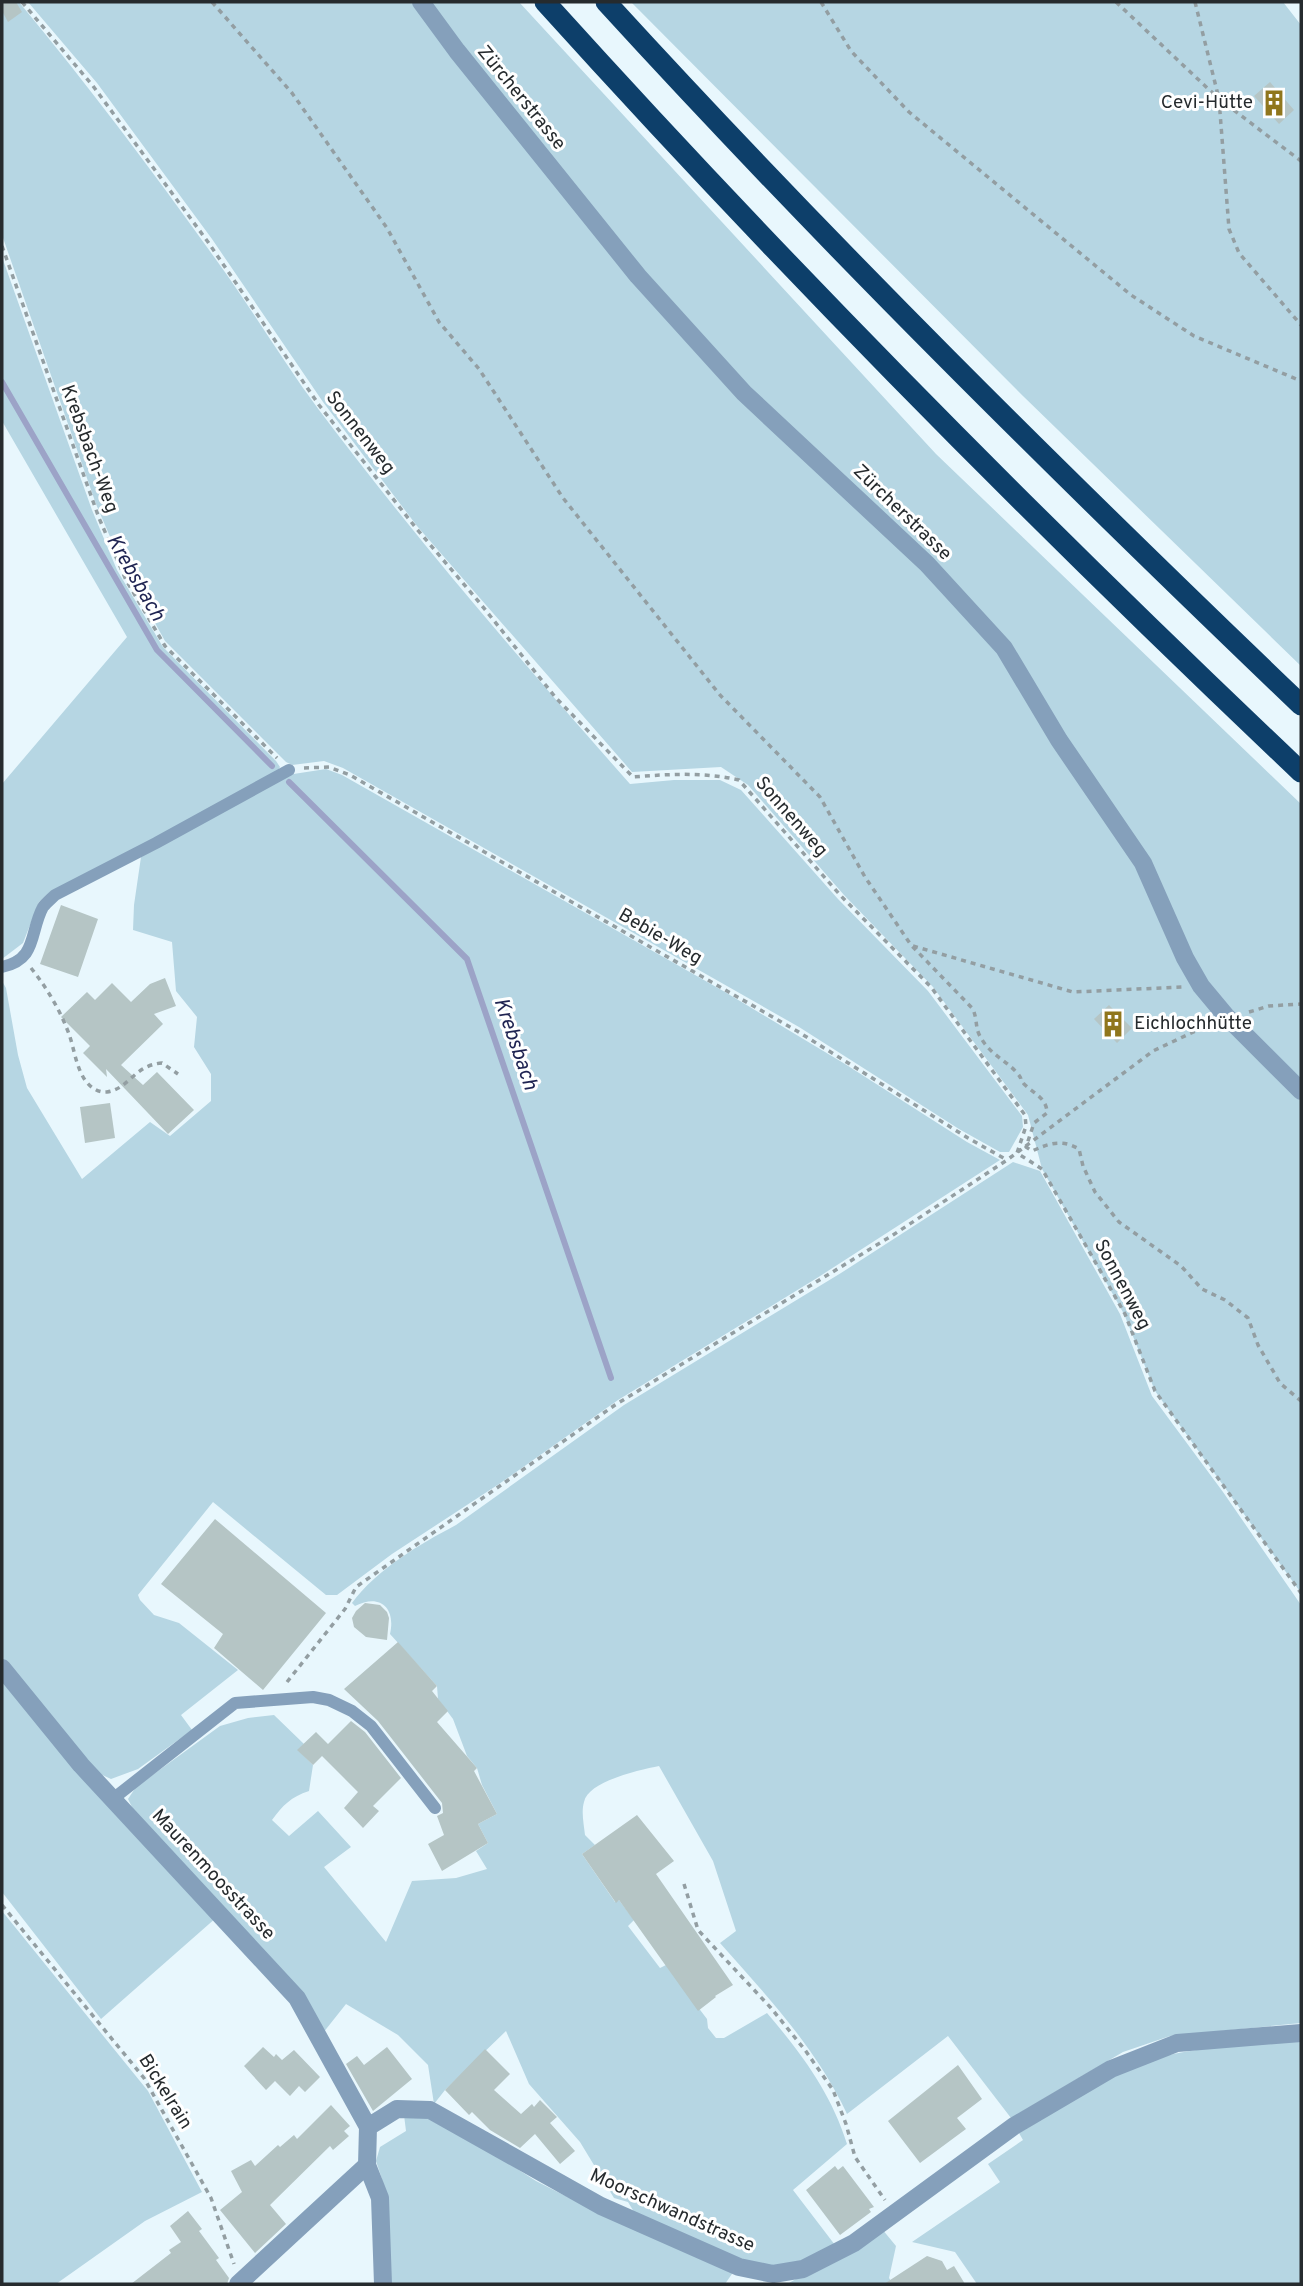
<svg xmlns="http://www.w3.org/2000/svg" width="1303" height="2286" viewBox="0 0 1303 2286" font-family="Overpass,sans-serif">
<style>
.green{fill:#b6d6e3}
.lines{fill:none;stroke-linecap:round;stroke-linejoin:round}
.stream{stroke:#9ca3c7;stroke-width:6}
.building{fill:#b5c5c5}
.path{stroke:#939ea2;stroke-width:3.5;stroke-dasharray:5 5;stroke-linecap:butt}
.service{stroke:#85a0bb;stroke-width:12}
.minor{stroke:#85a0bb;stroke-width:18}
.motorway{stroke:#0d3f6a;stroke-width:21}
.labels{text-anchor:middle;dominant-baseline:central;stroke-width:6;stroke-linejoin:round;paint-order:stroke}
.street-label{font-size:19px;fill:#262b2e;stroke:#fff}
.poi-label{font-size:19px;fill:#262b2e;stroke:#fff;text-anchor:end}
.water-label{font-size:21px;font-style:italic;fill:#1f2452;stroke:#fff}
</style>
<rect width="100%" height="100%" fill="#e8f7fd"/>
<path class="green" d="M 2,2 L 19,2 C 92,90 160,181 227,275 C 258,319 287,367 319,410 C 417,540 522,662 630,784 L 674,780 L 720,780 L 741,790 L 838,899 L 928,991 L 1022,1116 L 1023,1127 L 1009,1152 L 1000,1152 L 959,1129 L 799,1027 L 343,768 L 324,761 L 292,765 L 286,762 L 165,641 L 120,560 L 96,504 L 2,235 Z
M 28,2 L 519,2 L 936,454 L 1301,804 L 1301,1593 L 1155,1391 L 1124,1314 L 1042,1169 L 1028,1115 L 933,987 L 844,895 L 748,785 L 721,767 L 632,772 L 417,526 L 323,402 L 212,239 L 97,83 Z
M 631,2 L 1283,2 L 1301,25 L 1301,666 L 1023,396 Z
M 2,257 L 92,510 L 117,570 L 163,647 L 276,761 L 280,767 L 276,774 L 163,836 L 50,892 L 39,902 L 23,943 L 2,959 L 2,784 L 127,637 L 2,421 Z
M 326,769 L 342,775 L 725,992 L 845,1064 L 967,1142 L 1000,1160 L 817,1278 L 618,1400 L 499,1484 L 392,1554 L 337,1595 L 326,1595 L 213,1502 L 138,1595 L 140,1600 L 154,1615 L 179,1623 L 238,1670 L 181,1715 L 192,1730 L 138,1769 L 111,1779 L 96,1772 L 2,1663 L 2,981 L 6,988 L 18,1055 L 27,1088 L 82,1179 L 150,1122 L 170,1136 L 211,1101 L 211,1074 L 194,1047 L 197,1017 L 176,991 L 172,942 L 133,930 L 134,905 L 141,857 L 287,775 Z
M 1013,1162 L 1040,1171 L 1120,1314 L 1152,1396 L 1223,1492 L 1301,1605 L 1301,2023 L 1170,2036 L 1123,2052 L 1011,2118 L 948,2036 L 847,2114 C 817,2049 767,1996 720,1943 L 736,1931 L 713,1861 L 659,1766 C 640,1770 588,1781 584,1802 C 581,1812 584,1825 585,1835 L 595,1845 L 582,1854 L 615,1902 L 619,1900 L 634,1920 L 628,1926 L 660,1968 L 666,1965 L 707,2019 L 708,2028 L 716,2038 L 724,2038 L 767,2013 C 802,2054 831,2093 847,2144 L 793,2190 L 835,2245 L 816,2258 L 774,2267 L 732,2257 L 637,2217 L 628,2202 L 614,2198 L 580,2142 L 529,2084 L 506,2031 L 445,2090 L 434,2104 L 428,2065 L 398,2035 L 346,2004 L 323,2033 L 133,1809 L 128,1799 L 136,1787 L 220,1726 L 248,1718 L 274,1715 L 304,1744 L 298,1750 L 313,1765 L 309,1791 C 291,1797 283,1805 272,1820 L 289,1836 L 318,1811 L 351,1847 L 324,1867 L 386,1942 L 412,1881 L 456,1878 L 487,1869 L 476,1851 L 488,1843 L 478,1824 L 497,1814 L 482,1785 L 477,1768 L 467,1756 L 453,1719 L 438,1699 L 437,1686 L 390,1634 C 396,1608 380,1593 355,1606 L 352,1603 C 377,1569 420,1544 456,1525 L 624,1405 L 841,1273 Z
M 2,1680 L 217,1917 L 101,2019 L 2,1892 Z
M 2,1911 L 148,2091 L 202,2192 L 145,2221 L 56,2284 L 2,2284 Z
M 1301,2041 L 1301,2284 L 977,2284 L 955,2252 L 912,2242 L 1000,2182 L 988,2164 L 1023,2140 L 1019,2133 C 1060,2109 1101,2078 1146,2062 C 1194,2045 1251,2046 1301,2041 Z
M 404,2115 L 423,2116 L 486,2149 L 536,2181 L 593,2210 L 734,2271 L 725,2284 L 386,2284 L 385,2215 L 382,2179 L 376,2161 L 380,2147 L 406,2131 Z
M 882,2229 L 896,2246 L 889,2278 L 893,2284 L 762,2284 L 789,2283 Z"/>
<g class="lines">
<path class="stream" d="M 2,382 L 157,650 L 272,766
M 289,782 L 467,959 L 611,1378"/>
</g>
<path class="building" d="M 2,2 L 16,2 L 22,12 L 8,22 L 2,11 Z
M 1270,82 L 1294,110 L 1279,124 L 1254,96 Z
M 61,905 L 98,919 L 78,977 L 40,964 Z
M 165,978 L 176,1006 L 154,1014 L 163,1024 L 121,1065 L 143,1085 L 157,1072 L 194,1110 L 168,1134 L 106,1069 L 107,1077 L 83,1053 L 90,1046 L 61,1017 L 87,992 L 95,1000 L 112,983 L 131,1002 L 150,984 Z
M 1109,1005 L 1132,1028 L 1117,1043 L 1094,1019 Z
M 110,1103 L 115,1138 L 85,1143 L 80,1107 Z
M 215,1519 L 326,1613 L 263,1690 L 214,1648 L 223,1634 L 161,1584 Z
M 365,1603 L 380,1605 L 387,1612 L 389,1618 L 387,1640 L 366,1637 L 354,1627 L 352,1618 L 356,1611 Z
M 398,1642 L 437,1686 L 432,1691 L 448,1711 L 437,1722 L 477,1768 L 474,1771 L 497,1814 L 478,1824 L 488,1843 L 442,1871 L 428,1844 L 444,1835 L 437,1816 L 443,1813 L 442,1803 L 378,1721 L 344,1689 Z
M 351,1721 L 365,1732 L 401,1778 L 373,1806 L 379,1811 L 363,1828 L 344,1808 L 358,1792 L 322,1756 L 313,1765 L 297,1750 L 316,1732 L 328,1744 Z
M 637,1815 L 674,1861 L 656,1874 L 733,1985 L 715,1996 L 716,1997 L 698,2011 L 619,1900 L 616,1903 L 582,1854 Z
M 263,2047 L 274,2057 L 276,2054 L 282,2060 L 294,2050 L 320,2077 L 305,2092 L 299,2086 L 290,2096 L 275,2081 L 266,2090 L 244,2066 Z
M 387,2047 L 412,2079 L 373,2111 L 346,2064 L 357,2056 L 364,2065 Z
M 485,2049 L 510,2074 L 494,2090 L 521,2114 L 532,2104 L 534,2107 L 540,2100 L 557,2117 L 550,2123 L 575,2151 L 560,2164 L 535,2134 L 520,2148 L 490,2130 L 472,2112 L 469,2115 L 445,2090 Z
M 958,2065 L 982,2099 L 957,2118 L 966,2129 L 920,2163 L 888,2121 Z
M 331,2105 L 350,2126 L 344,2131 L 349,2136 L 333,2150 L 330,2146 L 270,2205 L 286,2224 L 255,2253 L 220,2210 L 242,2192 L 231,2171 L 251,2160 L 255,2166 L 278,2145 L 280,2147 L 294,2135 L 297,2139 Z
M 835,2166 L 838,2170 L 843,2166 L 874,2207 L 869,2209 L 871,2212 L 840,2235 L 806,2190 Z
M 188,2211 L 202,2229 L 199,2231 L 219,2258 L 216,2260 L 229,2278 L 227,2284 L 131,2284 L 171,2253 L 169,2250 L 181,2242 L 170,2226 Z
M 927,2256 L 942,2261 L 947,2270 L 954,2266 L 965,2284 L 884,2284 Z"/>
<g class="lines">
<path class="path" d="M 22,2 L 93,86 L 208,242 L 319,405 L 416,528 L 479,602 L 556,698 L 633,777 C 670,774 703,772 739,780 L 841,896 L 931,987 L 1025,1115 L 1026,1126 L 1017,1153 L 1042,1169 L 1125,1314 L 1155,1391 L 1301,1593
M 212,2 L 292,93 L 387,228 L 439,322 L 479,369 L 563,498 L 720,695 L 820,797 L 865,877 L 911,945 L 973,1009 C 979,1025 973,1028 985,1044 C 994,1056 1009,1063 1018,1074 C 1023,1080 1019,1078 1024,1084 C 1033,1093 1047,1098 1047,1113 L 1034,1123 L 1026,1147 L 1032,1151 C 1050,1143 1062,1139 1079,1149 L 1083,1166 L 1095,1192 L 1119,1222 L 1181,1266 L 1202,1289 L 1225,1300 L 1248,1318 L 1258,1345 L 1280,1383 L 1301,1401
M 821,2 L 851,51 L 909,112 L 1131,295 L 1194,336 L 1301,381
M 1116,2 L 1219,99 L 1301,161
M 1195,2 L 1219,99 L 1229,229 L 1239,253 L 1301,325
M 2,246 L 99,518 L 126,580 L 165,646 L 277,758
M 304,768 L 329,767 L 350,775 L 797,1031 L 968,1138 L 1007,1160
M 913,946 L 1073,992 L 1182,987
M 31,968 C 47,988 60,1010 69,1034 C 74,1048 76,1067 85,1080 C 90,1087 98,1093 107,1092 C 129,1089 134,1065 162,1063 L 178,1074
M 1249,1012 L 1269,1006 L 1301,1004
M 287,1682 L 345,1609 L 356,1587 L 615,1405 L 893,1235 L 1007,1160 L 1153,1051 L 1208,1025
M 684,1884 L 698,1930 L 771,2008 L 805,2050 L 833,2090 L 846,2124 L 855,2157 L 885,2200
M 2,1905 L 144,2078 L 211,2198 L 234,2264"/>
<path class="service" d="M 2,967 C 38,959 29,933 43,907 C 46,903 51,899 55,895 L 156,843 L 289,770
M 114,1798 L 235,1703 L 313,1697 L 329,1700 L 352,1711 L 371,1726 L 435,1808"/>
<path class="minor" d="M 421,2 L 457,51 L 638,276 L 744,393 L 927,564 L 1004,648 L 1059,740 L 1143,863 L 1185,958 L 1201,986 L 1226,1016 L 1301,1091
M 2,1668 L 81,1765 L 297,1998 L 368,2127
M 368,2127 L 397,2109 L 430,2110 L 601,2206 L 739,2267 L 773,2274 L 803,2269 L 854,2243 L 1014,2126 L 1111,2069 L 1177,2043 L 1301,2033
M 367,2165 L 380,2198 L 383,2284
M 238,2284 L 367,2165 L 368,2127"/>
<path class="motorway" d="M 545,2 C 786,269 1040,525 1301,772
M 606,2 C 828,245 1063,477 1301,705"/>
</g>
<defs>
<g id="building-bare" transform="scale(2.1)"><path d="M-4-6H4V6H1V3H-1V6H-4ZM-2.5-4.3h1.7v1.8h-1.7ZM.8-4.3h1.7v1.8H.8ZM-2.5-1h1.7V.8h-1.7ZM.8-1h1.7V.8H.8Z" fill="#90761c" stroke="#fff" stroke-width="2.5" paint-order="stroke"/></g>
</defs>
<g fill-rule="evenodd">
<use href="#building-bare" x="1274" y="103"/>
<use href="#building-bare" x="1113" y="1024"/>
</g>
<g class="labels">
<g class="street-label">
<text transform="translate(521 98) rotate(51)">Zürcherstrasse</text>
<text transform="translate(360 433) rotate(52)">Sonnenweg</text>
<text transform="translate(89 449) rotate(70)">Krebsbach-Weg</text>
<text transform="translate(902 513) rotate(44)">Zürcherstrasse</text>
<text transform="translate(791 817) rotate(49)">Sonnenweg</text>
<text transform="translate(660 937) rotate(30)">Bebie-Weg</text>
<text transform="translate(1122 1285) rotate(62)">Sonnenweg</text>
<text transform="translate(213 1875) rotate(47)">Maurenmoosstrasse</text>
<text transform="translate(165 2092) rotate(58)">Bickelrain</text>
<text transform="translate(672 2211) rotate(24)">Moorschwandstrasse</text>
</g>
<g class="poi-label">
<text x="1253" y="103">Cevi-Hütte</text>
<text x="1134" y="1024" text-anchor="start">Eichlochhütte</text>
</g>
<g class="water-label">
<text transform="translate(135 578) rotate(60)">Krebsbach</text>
<text transform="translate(515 1044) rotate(71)">Krebsbach</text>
</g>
</g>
<rect width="1303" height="2286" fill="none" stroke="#262b2e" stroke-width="7"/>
</svg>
